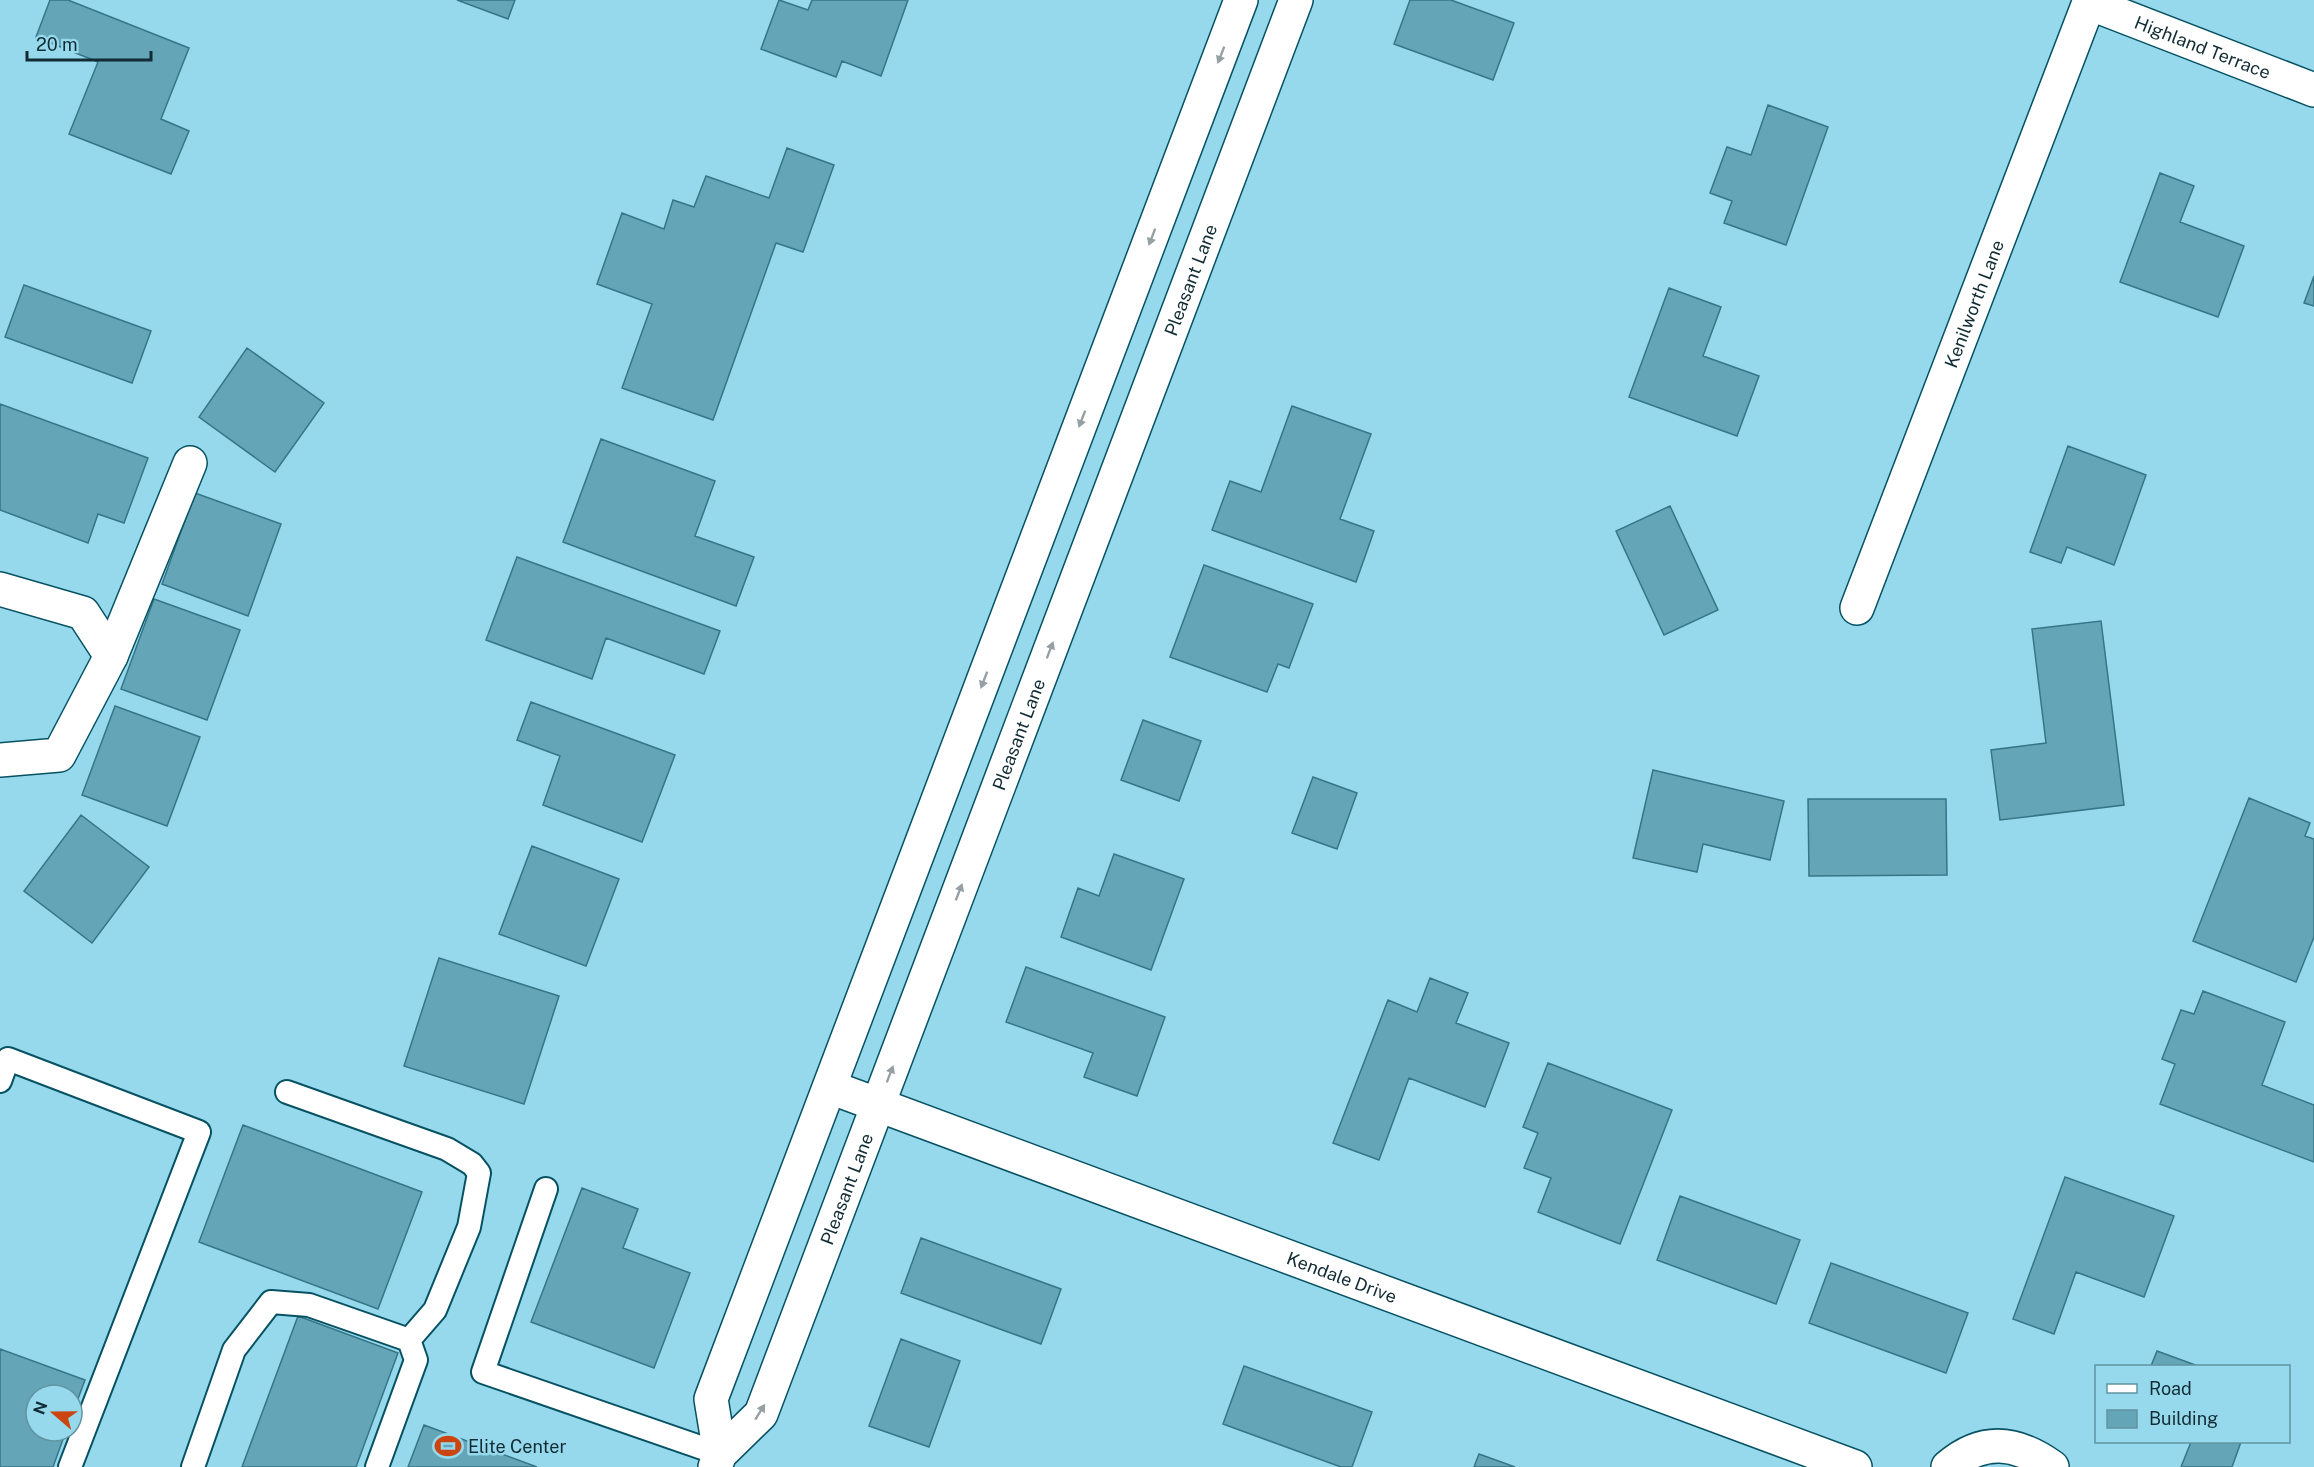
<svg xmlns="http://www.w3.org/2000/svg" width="2314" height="1467" viewBox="0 0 2314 1467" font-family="'Public Sans',sans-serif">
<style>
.building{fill:#65a5b8;stroke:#357688;stroke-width:1.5}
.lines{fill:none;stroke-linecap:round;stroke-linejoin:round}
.service-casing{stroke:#065263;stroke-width:26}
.minor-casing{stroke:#065263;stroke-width:36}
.service{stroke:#fff;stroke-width:22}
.minor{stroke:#fff;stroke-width:33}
.oneway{fill:#94a0a4}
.labels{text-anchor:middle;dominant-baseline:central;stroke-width:5;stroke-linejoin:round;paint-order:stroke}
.street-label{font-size:18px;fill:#112c34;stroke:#97d9ec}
.poi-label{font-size:18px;fill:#112c34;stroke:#97d9ec;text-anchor:start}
</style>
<rect width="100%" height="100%" fill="#97d9ec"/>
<path class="building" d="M 50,0 L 68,0 L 189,48 L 161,119 L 189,131 L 171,174 L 69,134 L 98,62 L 36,37 Z
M 457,0 L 515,0 L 508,19 Z
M 779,0 L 808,10 L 812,0 L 908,0 L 881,76 L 842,61 L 836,77 L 761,49 Z
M 1410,0 L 1451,0 L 1514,23 L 1493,80 L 1394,44 Z
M 1768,105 L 1828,127 L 1786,245 L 1724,223 L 1732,201 L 1710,193 L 1727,147 L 1751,155 Z
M 787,148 L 834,165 L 803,252 L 776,243 L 713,420 L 622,388 L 652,304 L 597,284 L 622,213 L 664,229 L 673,200 L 694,207 L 706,176 L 769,198 Z
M 2160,173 L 2194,186 L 2180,222 L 2244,246 L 2218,317 L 2120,282 Z
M 2314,276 L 2314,306 L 2304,303 Z
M 24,285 L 151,331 L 132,383 L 5,337 Z
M 1669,288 L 1721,307 L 1703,356 L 1759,376 L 1737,436 L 1629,397 Z
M 247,348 L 324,403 L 275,472 L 199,417 Z
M 0,404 L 148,458 L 124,523 L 98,514 L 88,543 L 0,510 Z
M 1292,406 L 1371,434 L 1340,519 L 1374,531 L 1356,582 L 1212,530 L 1230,481 L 1261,492 Z
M 601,439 L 715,481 L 695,536 L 754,557 L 736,606 L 563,542 Z
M 2068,446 L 2146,475 L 2114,565 L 2067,547 L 2061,563 L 2030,552 Z
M 195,493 L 281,524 L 248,616 L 162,584 Z
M 1670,506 L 1718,610 L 1664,635 L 1616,531 Z
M 517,557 L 720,631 L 704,674 L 606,638 L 592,679 L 486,640 Z
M 1204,565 L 1313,604 L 1289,668 L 1278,664 L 1267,692 L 1170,657 Z
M 154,599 L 240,630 L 207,720 L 121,689 Z
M 2101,621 L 2124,805 L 2000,820 L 1991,750 L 2046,743 L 2032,629 Z
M 531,702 L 675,755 L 642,842 L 543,805 L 560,756 L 517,740 Z
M 115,706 L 200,737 L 167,826 L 82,795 Z
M 1143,720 L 1201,741 L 1179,801 L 1121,780 Z
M 1653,770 L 1784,801 L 1770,860 L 1703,844 L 1697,872 L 1633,858 Z
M 1313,777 L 1357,793 L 1337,849 L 1292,833 Z
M 2249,798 L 2310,823 L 2305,836 L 2314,839 L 2314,937 L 2296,982 L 2193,941 Z
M 1808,799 L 1946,799 L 1947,875 L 1809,876 Z
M 81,815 L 149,867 L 92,943 L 24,891 Z
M 532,846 L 619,879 L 586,966 L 499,934 Z
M 1114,854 L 1184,879 L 1151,970 L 1061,937 L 1078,888 L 1099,896 Z
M 439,958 L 559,996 L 524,1104 L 404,1066 Z
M 1026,967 L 1165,1017 L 1137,1096 L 1084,1077 L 1093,1053 L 1006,1022 Z
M 1430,978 L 1468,993 L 1456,1023 L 1509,1043 L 1485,1107 L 1409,1078 L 1379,1160 L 1333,1143 L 1388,1000 L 1417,1012 Z
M 2203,991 L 2285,1022 L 2262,1085 L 2314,1105 L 2314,1162 L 2160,1104 L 2175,1064 L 2162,1059 L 2181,1010 L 2194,1014 Z
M 1548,1063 L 1672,1110 L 1620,1244 L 1538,1212 L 1551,1178 L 1524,1168 L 1538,1133 L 1523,1127 Z
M 243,1125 L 422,1192 L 378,1309 L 199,1242 Z
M 2065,1177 L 2174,1216 L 2144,1297 L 2076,1272 L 2054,1334 L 2013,1319 Z
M 582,1188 L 638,1209 L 623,1248 L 690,1273 L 654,1368 L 531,1322 Z
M 1680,1196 L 1800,1240 L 1776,1304 L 1657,1260 Z
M 921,1238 L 1061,1289 L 1041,1344 L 901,1293 Z
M 1831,1263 L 1968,1313 L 1946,1373 L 1809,1323 Z
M 298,1316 L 398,1353 L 356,1467 L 242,1467 Z
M 901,1339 L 960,1361 L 929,1447 L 869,1426 Z
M 0,1349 L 85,1380 L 72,1415 L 72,1395 L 36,1395 L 36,1431 L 66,1431 L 53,1467 L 0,1467 Z
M 2157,1351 L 2198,1366 L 2151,1366 Z
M 1244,1366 L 1372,1412 L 1352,1467 L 1341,1467 L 1223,1424 Z
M 424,1425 L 537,1467 L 408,1467 Z
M 2191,1442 L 2241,1442 L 2232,1467 L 2181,1467 Z
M 1479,1454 L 1515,1467 L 1474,1467 Z"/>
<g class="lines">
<g class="service-casing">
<path id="service" d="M 0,1081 L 8,1059 L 199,1132 L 70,1467
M 287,1092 L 447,1149 L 472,1164 L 479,1173 L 469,1227 L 435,1310 L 409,1340
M 546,1189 L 483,1372 L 720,1454
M 193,1467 L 234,1350 L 271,1302 L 309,1305 L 409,1340 L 416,1360 L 377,1467"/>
</g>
<g class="minor-casing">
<g id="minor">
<path id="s1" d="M 2089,3 L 2314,90"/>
<path d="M 0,589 L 83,613 L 111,656 L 59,755 L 0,760"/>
<path id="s2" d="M 1857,608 L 2090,0"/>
<path d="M 111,656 L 190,463"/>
<path id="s3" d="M 830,1087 L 1855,1467"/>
<path d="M 720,1454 L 711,1399 L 1241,0"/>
<path id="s4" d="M 715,1467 L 720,1454 L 761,1414 L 1296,0"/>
<path d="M 1948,1467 C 1983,1437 2016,1441 2052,1467"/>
</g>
</g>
<use href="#service" class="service"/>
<use href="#minor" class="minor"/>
</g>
<defs><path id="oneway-solid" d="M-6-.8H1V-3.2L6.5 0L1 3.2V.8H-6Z" transform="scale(1.5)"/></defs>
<g class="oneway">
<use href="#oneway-solid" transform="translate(1221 55) rotate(111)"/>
<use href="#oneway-solid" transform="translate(1152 237) rotate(111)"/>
<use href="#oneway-solid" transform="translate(1082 419) rotate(111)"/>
<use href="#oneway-solid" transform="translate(1050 650) rotate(-69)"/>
<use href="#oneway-solid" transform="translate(984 680) rotate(111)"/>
<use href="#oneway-solid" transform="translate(959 892) rotate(-69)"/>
<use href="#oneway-solid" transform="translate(890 1074) rotate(-69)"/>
<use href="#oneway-solid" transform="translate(760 1412) rotate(-58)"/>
</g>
<defs>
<g id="stadium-bare" transform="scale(2.07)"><path d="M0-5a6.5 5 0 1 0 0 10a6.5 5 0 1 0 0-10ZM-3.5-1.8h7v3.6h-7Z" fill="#cc4511" stroke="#97d9ec" stroke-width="2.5" paint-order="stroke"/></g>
</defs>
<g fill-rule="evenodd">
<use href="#stadium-bare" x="448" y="1446"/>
</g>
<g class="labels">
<g class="street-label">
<text stroke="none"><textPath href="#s1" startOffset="122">Highland Terrace</textPath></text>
<text stroke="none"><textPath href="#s4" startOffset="1284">Pleasant Lane</textPath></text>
<text stroke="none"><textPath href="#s2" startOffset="326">Kenilworth Lane</textPath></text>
<text stroke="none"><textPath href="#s4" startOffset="798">Pleasant Lane</textPath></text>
<text stroke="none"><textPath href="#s4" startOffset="312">Pleasant Lane</textPath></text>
<text stroke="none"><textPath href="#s3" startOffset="546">Kendale Drive</textPath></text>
</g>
<g class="poi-label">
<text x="468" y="1446">Elite Center</text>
</g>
</g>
<rect x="2095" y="1365" width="195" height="78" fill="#97d9ec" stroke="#6194a2" stroke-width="1.5"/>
<rect x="2107" y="1384" width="30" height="9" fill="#ffffff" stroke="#6194a2" stroke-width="1.5"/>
<text x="2149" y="1395" font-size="18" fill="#112c34">Road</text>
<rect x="2107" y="1410" width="30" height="18" fill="#65a5b8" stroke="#6194a2" stroke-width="1.5"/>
<text x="2149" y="1425" font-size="18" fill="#112c34">Building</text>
<g transform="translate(54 1413) rotate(290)"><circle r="28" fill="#97d9ec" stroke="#6194a2" stroke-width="1.5"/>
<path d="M0-4.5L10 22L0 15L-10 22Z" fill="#cc4511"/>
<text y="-9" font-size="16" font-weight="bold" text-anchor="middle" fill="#112c34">N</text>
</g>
<path d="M27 51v9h124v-9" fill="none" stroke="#112c34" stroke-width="3"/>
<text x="36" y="51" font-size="18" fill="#112c34" stroke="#97d9ec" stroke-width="4.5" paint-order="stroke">20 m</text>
</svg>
